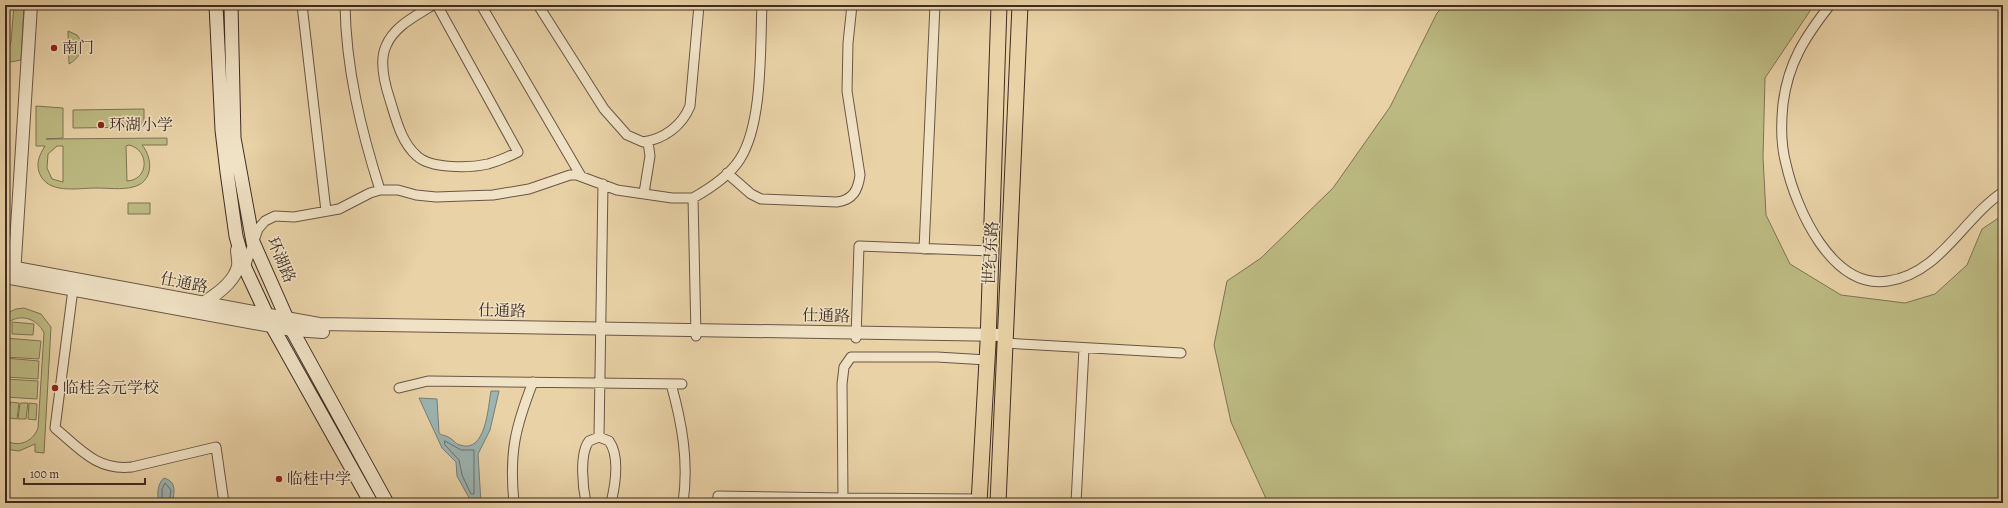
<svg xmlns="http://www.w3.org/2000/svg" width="2008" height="508" viewBox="0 0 2008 508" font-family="Alegreya,'Noto Serif SC',serif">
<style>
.green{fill:#bcba82;stroke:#7e7352;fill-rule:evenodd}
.water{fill:#9bb5b2;stroke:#767e79}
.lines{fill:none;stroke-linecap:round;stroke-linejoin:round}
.shore{stroke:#6d706a;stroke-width:1}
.minor-casing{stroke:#695644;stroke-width:11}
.tertiary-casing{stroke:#695644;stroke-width:14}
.secondary-casing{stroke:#3f2c23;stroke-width:15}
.primary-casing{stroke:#3f2c23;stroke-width:17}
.minor{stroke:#f0e2c5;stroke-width:9}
.tertiary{stroke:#f0e2c5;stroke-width:12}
.secondary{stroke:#f0e2c5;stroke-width:13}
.primary{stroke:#e8d2a6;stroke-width:15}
.poi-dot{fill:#8f2418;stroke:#f0e2c5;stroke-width:1.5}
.labels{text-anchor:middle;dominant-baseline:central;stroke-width:3;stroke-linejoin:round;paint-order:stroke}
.poi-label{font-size:16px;fill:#3f2c23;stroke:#f0e2c5;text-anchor:start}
.street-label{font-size:16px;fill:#3f2c23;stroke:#f0e2c5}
</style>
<rect width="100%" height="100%" fill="#e8d2a6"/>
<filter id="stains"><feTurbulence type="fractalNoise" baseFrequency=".005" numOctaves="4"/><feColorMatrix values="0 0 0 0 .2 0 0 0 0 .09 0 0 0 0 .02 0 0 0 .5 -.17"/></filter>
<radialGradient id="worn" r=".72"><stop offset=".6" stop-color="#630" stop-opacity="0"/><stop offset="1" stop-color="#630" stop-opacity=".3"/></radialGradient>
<path class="green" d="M 14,5 L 24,5 L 21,60 L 5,63 L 5,56 L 11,42 Z
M 1445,5 L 1814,5 L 1765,78 L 1763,157 L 1766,215 L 1790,264 L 1841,295 L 1905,303 L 1935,294 L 1967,265 L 1982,229 L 2003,215 L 2003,503 L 1268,503 L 1231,422 L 1214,345 L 1227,281 L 1261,258 L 1333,188 L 1390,107 L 1437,13 Z
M 68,31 L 77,35 C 86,46 80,58 69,64 Z
M 36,106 L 63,108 L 63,138 L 46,139 L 167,138 L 167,145 L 142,145 C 153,158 154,182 133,187 C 122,190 108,188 96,188 C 77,188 47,195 39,172 C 36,162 40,154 45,146 L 36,146 ZM 129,145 C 150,150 149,180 127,181 L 126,146 ZM 57,146 L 63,146 L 63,182 L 52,179 L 47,168 L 48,154 Z
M 144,109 L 144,127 L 73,128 L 73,110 Z
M 128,203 L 150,203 L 150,214 L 128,214 Z
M 24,308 L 41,314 L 51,327 L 44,453 L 35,452 L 35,444 L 19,451 L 5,449 L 5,440 C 18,448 33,442 38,428 L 44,333 C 37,317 16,312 5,326 L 5,314 L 16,309 Z
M 12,322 L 34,324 L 33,335 L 12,334 Z
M 5,338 L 41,341 L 39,359 L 5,357 Z
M 5,358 L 39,361 L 38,379 L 5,377 Z
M 5,379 L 38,381 L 37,399 L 5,397 Z
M 5,402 L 10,402 L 8,418 L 5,418 Z
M 10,402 L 19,403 L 17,419 L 9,418 Z
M 20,403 L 28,403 L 26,419 L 18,419 Z
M 29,403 L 37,404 L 36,420 L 28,419 Z"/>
<path class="water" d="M 491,391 L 499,391 L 490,430 L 478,454 L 481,503 L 472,503 L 457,476 L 456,462 L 442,448 L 419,398 L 437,399 L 439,433 C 442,436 446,435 450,438 C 454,440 455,444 460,445 C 486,454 488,407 491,391 Z
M 164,478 C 177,482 174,491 173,501 L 174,503 L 159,503 C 157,495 157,484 164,478 Z"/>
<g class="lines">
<path class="shore" d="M 445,441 L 461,450 L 474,450 L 474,494 L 471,494 L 462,475 L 459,460 L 445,445 Z
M 162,503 L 162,489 L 165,483 L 171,490 L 169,503"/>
<g class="minor-casing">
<path id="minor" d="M 302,5 L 326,211
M 345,5 C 346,69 361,130 380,190
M 433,5 C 416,16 394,26 386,46 C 379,61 385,85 390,100 C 396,119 401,142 417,156 C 431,169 470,168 488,164 C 499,161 508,157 518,152 L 437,5
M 481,5 L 581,176
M 538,5 L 604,109 L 627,135 L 643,142 C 664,139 682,126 690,106 L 699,5
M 1830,5 C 1805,37 1788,63 1783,104 C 1781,123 1781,146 1786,164 C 1796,209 1832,290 1888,281 C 1940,274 1963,218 2003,192
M 727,173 L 751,194 L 761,199 L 837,202 C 853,200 858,190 860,175 L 847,91 L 848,43 L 852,5
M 644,193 L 650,156 L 648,142
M 924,249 L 935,5
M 245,267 L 258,229 L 265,221 L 275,216 L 294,217 L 339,209 L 370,193 L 380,190 L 398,190 L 416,195 L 436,197 L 493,195 L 529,189 L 570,175 L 577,175 L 617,190 L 672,198 L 693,198
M 73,289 L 55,428 C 80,449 97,471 132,467 L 216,447 L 224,503
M 696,336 L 693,198 C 709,189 730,175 740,159 C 763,123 760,49 762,5
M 856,338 L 859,246 L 991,251
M 1004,343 L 1181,353
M 671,384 C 682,423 689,462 683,503
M 399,388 L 428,381 L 682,384
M 599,437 L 603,184
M 514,503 C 509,453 515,428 533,382
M 586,503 C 583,488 579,454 589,441 L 599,437 L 609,441 C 620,456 615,486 611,503
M 718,503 L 718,496 L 843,498 L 842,384 L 844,367 L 851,357 L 937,357 L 987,360
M 843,503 L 843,498 L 979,499
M 1076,503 L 1084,348"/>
</g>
<g class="tertiary-casing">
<path id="tertiary" d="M 5,266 L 319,324 L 1005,335
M 14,275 L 31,5
M 5,277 L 292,330 L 323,332
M 203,303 C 216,295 235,281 238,266 C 239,261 237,254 237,250"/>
</g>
<g class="secondary-casing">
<path id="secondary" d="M 216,5 L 222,130 L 227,172 L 236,236 L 245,268 L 272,326 L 371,503
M 231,5 L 234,138 L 253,242 L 292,330 L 387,503"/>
</g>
<g class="primary-casing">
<path id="primary" d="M 979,503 L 988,343 L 999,5
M 998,503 L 1020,5"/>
</g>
<use href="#minor" class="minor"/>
<use href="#tertiary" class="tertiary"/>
<use href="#secondary" class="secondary"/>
<use href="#primary" class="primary"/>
</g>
<g class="poi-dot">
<circle cx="54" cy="48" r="4"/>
<circle cx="101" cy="125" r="4"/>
<circle cx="55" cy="388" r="4"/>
<circle cx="279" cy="479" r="4"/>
</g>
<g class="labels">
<g class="poi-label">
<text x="62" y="48">南门</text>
<text x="109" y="125">环湖小学</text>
<text x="63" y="388">临桂会元学校</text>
<text x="287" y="479">临桂中学</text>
</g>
<g class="street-label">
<text transform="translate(991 253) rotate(-87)">世纪东路</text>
<text transform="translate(281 260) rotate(67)">环湖路</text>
<text transform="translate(184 283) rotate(11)">仕通路</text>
<text transform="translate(502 311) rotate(1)">仕通路</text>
<text transform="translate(826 316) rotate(1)">仕通路</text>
</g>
</g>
<rect width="2008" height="508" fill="none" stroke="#e8d2a6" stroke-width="20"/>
<rect x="6" y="6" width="1996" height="496" fill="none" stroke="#3f2c23" stroke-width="2"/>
<rect x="10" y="10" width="1988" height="488" fill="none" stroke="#3f2c23"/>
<path d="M24 478v6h121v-6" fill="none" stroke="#3f2c23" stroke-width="2"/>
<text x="30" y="478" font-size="12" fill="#3f2c23" stroke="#f0e2c5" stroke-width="3" paint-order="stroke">100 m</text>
<rect width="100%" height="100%" filter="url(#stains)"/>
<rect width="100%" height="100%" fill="url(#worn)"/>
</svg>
